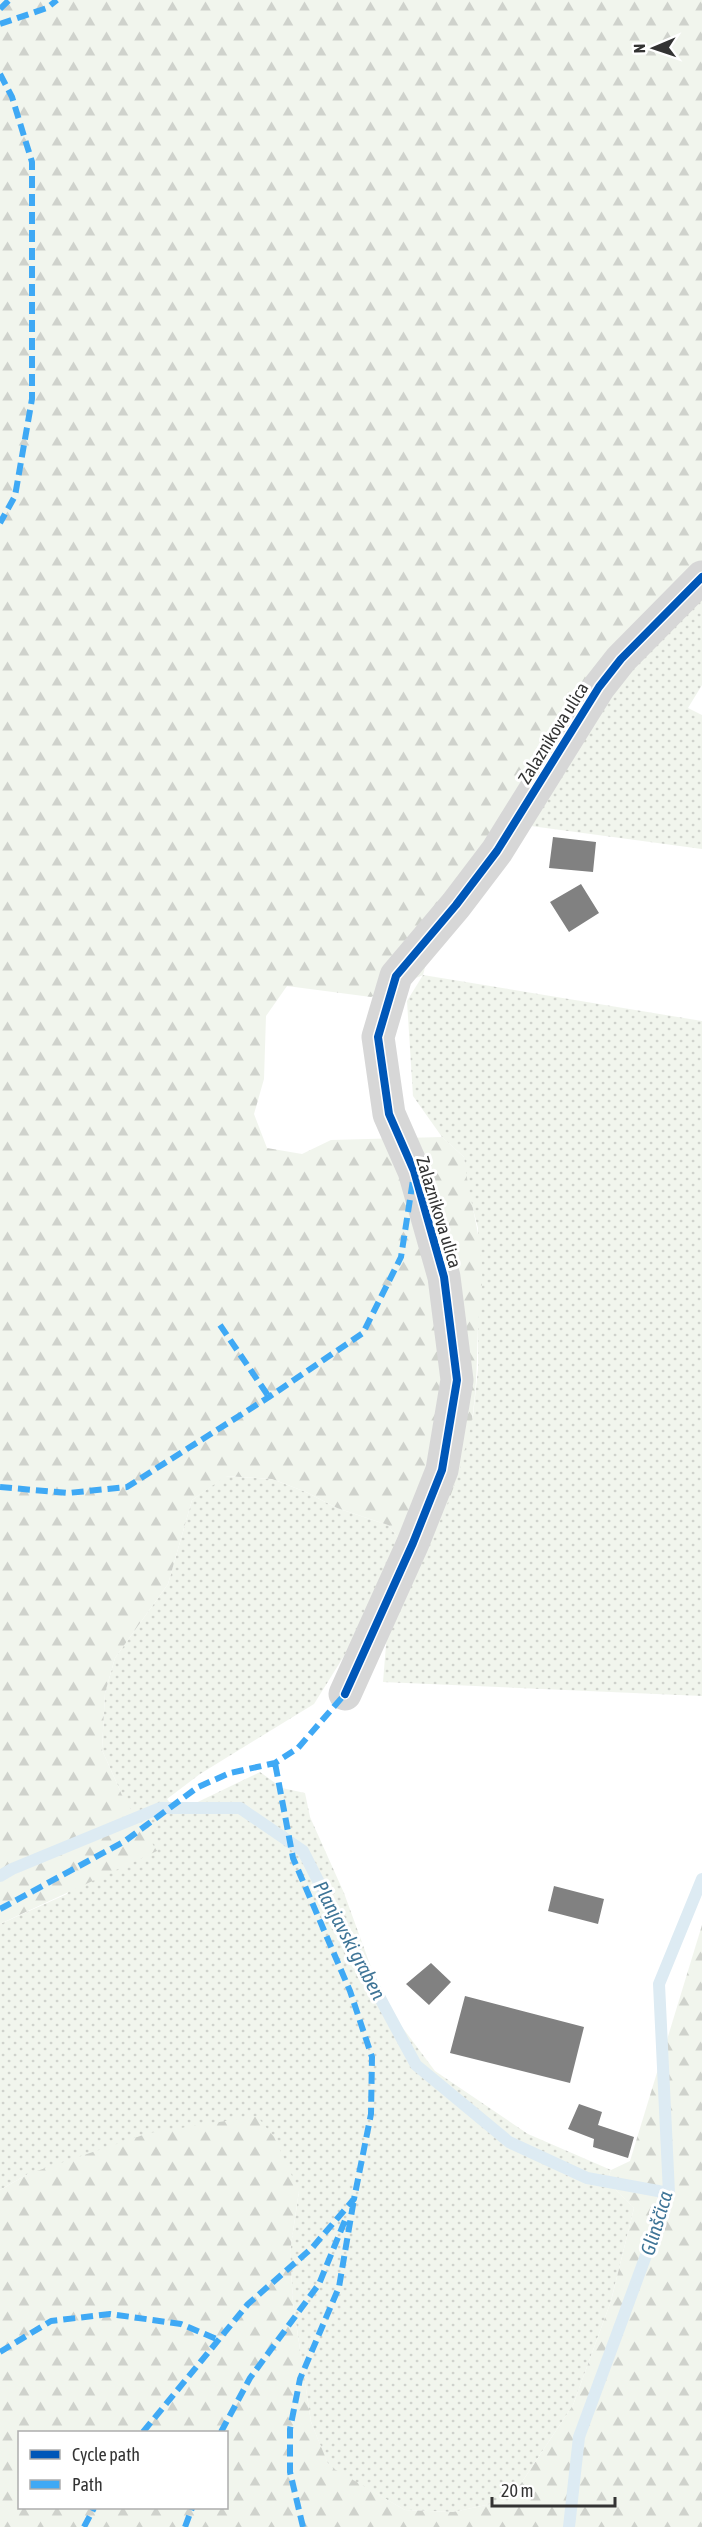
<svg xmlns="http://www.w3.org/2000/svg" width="702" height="2527" viewBox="0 0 702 2527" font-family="'Asap Condensed',sans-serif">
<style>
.grass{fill:url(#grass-dots)}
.forest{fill:url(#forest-firs);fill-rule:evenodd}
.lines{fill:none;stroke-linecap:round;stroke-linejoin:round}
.stream{stroke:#ddebf3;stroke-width:12}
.building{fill:#818181}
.minor{stroke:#d7d7d7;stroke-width:33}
.quiet{stroke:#3fa9f5;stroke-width:6;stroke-dasharray:12 6;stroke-linecap:butt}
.cycleway-casing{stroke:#fff;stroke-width:11}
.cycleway{stroke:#0057b8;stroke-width:8}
.labels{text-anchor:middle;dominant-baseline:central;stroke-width:6;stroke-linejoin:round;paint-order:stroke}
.street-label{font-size:18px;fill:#333;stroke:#fff}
.water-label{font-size:20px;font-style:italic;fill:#3f7597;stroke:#fff}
</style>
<defs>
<pattern id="grass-dots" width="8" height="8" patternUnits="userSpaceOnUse" patternTransform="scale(1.5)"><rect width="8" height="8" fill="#f1f5ed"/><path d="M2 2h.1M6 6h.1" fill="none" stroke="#cfd2cc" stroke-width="1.8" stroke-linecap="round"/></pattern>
<pattern id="forest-firs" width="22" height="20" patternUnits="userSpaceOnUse" patternTransform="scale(1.5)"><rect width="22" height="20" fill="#f1f5ed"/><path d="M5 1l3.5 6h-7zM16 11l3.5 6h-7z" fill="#cfd2cc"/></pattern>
</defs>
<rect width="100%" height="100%" fill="#fff"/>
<path class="grass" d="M 702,591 L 702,685 L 688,708 L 702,715 L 702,849 L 531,826 L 610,687 Z
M 423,975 L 702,1021 L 702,1696 L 383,1682 L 387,1633 L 349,1648 L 314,1704 L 200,1774 L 167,1799 L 177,1812 L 260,1772 L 282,1788 L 305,1793 L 310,1817 L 344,1893 L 384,2003 L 435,2071 L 528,2134 L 611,2170 L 607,2181 L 634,2208 L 611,2301 L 573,2405 L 510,2500 L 453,2512 L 405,2510 L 329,2467 L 311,2422 L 293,2303 L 290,2252 L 299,2191 L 28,2174 L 0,2190 L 0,1924 L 67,1894 L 122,1795 L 102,1750 L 105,1693 L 115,1658 L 168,1584 L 192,1500 L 225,1476 L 272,1479 L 306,1492 L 337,1508 L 388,1525 L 418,1563 L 473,1416 L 478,1369 L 478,1228 L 466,1183 L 464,1157 L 442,1137 L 413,1096 L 407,1001 Z"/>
<path class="forest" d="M 0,0 L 702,0 L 702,563 L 434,933 L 423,975 L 371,997 L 287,986 L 266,1016 L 264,1079 L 254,1114 L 267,1148 L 302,1154 L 331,1140 L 442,1137 L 464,1157 C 468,1196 481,1232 482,1271 C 483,1289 479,1308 478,1326 C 477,1355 477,1383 473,1413 C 466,1461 444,1521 418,1563 L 388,1525 L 337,1508 L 306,1492 L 272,1479 L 226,1476 L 192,1500 L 168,1584 L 115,1658 L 105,1693 L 102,1750 L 122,1795 L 157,1851 L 0,1924 Z
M 702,1925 L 702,2527 L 0,2527 L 0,2190 L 28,2174 L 149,2133 L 257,2116 L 274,2137 L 299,2191 L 290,2252 L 293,2303 L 311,2422 L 329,2466 L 405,2510 L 453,2512 L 510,2500 L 573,2405 L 611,2301 L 634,2208 L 607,2181 L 611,2170 L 630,2161 ZM 226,2432 L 226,2508 L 20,2508 L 20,2432 Z"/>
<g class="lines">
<path class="stream" d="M 0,1876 L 12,1869 L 160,1808 L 240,1808 L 303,1851 L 338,1920 L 416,2065 L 509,2142 L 587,2178 L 669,2193
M 569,2527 L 579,2437 L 669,2193 L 659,1984 L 702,1879"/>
</g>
<path class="building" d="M 553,837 L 596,842 L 593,872 L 549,868 Z
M 581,884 L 599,913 L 569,932 L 550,902 Z
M 554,1886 L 604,1899 L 598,1924 L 548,1911 Z
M 431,1963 L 451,1982 L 429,2005 L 406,1984 Z
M 465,1996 L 584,2027 L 570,2083 L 450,2053 Z
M 579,2104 L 602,2112 L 598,2125 L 634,2137 L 628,2158 L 593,2147 L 594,2139 L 568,2129 Z"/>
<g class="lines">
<path class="minor" d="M 345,1694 L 413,1543 L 442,1470 L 457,1380 L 444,1277 L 414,1171 L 389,1114 L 378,1037 L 396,976 L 456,905 L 497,851 L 599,687 L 621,659 L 702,577"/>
<path class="quiet" d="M 0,9 L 9,0
M 0,24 L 47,8 L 57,0
M 0,74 L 12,97 L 32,162 L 32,399 L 15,496 L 0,523
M 220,1325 L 269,1397
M 0,1487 L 68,1493 L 127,1487 L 269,1397 L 363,1333 L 401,1257 L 413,1180
M 0,1909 L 125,1841 L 198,1787 L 230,1773 L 275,1763 L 298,1748 L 345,1694
M 0,2352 L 51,2321 L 110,2314 L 181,2324 L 219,2340
M 143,2432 L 248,2304 L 312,2248 L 354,2199 L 371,2114 L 372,2057 L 350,1991 L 293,1858 L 275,1763
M 221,2432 L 250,2378 L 319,2284 L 346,2218
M 84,2527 L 94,2508
M 185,2527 L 192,2508
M 303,2527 L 290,2472 L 290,2429 L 300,2379 L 339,2287 L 354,2199"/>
<g class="cycleway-casing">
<path id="cycleway" d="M 345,1694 L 413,1543 L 442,1470 L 457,1380 L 444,1277 L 414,1171 L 389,1114 L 378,1037 L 396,976 L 456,905 L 497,851 L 599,687 L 621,659 L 702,577"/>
</g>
<use href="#cycleway" class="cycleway"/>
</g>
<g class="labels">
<g class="street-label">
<text transform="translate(553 733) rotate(-58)">Zalaznikova ulica</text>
<text transform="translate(439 1212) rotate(73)">Zalaznikova ulica</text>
</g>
<g class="water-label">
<text transform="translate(350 1940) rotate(62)">Planjavski graben</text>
<text transform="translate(656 2223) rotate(-73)">Glinščica</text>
</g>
</g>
<rect x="18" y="2431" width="210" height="78" fill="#ffffff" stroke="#adadad" stroke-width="1.5"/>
<rect x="30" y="2450" width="30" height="9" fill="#0057b8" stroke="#adadad" stroke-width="1.5"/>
<text x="72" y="2461" font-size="18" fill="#333333">Cycle path</text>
<rect x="30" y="2480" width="30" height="9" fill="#3fa9f5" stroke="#adadad" stroke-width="1.5"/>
<text x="72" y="2491" font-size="18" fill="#333333">Path</text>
<g transform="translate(654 48) rotate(268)" stroke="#ffffff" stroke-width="4.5" paint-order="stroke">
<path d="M0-4.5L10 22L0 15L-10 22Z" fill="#333333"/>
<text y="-9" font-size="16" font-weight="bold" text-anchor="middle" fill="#333333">N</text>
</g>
<path d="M492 2497v9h123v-9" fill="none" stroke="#333333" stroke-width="3"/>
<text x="501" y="2497" font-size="18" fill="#333333" stroke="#ffffff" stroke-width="4.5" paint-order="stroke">20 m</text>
</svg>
